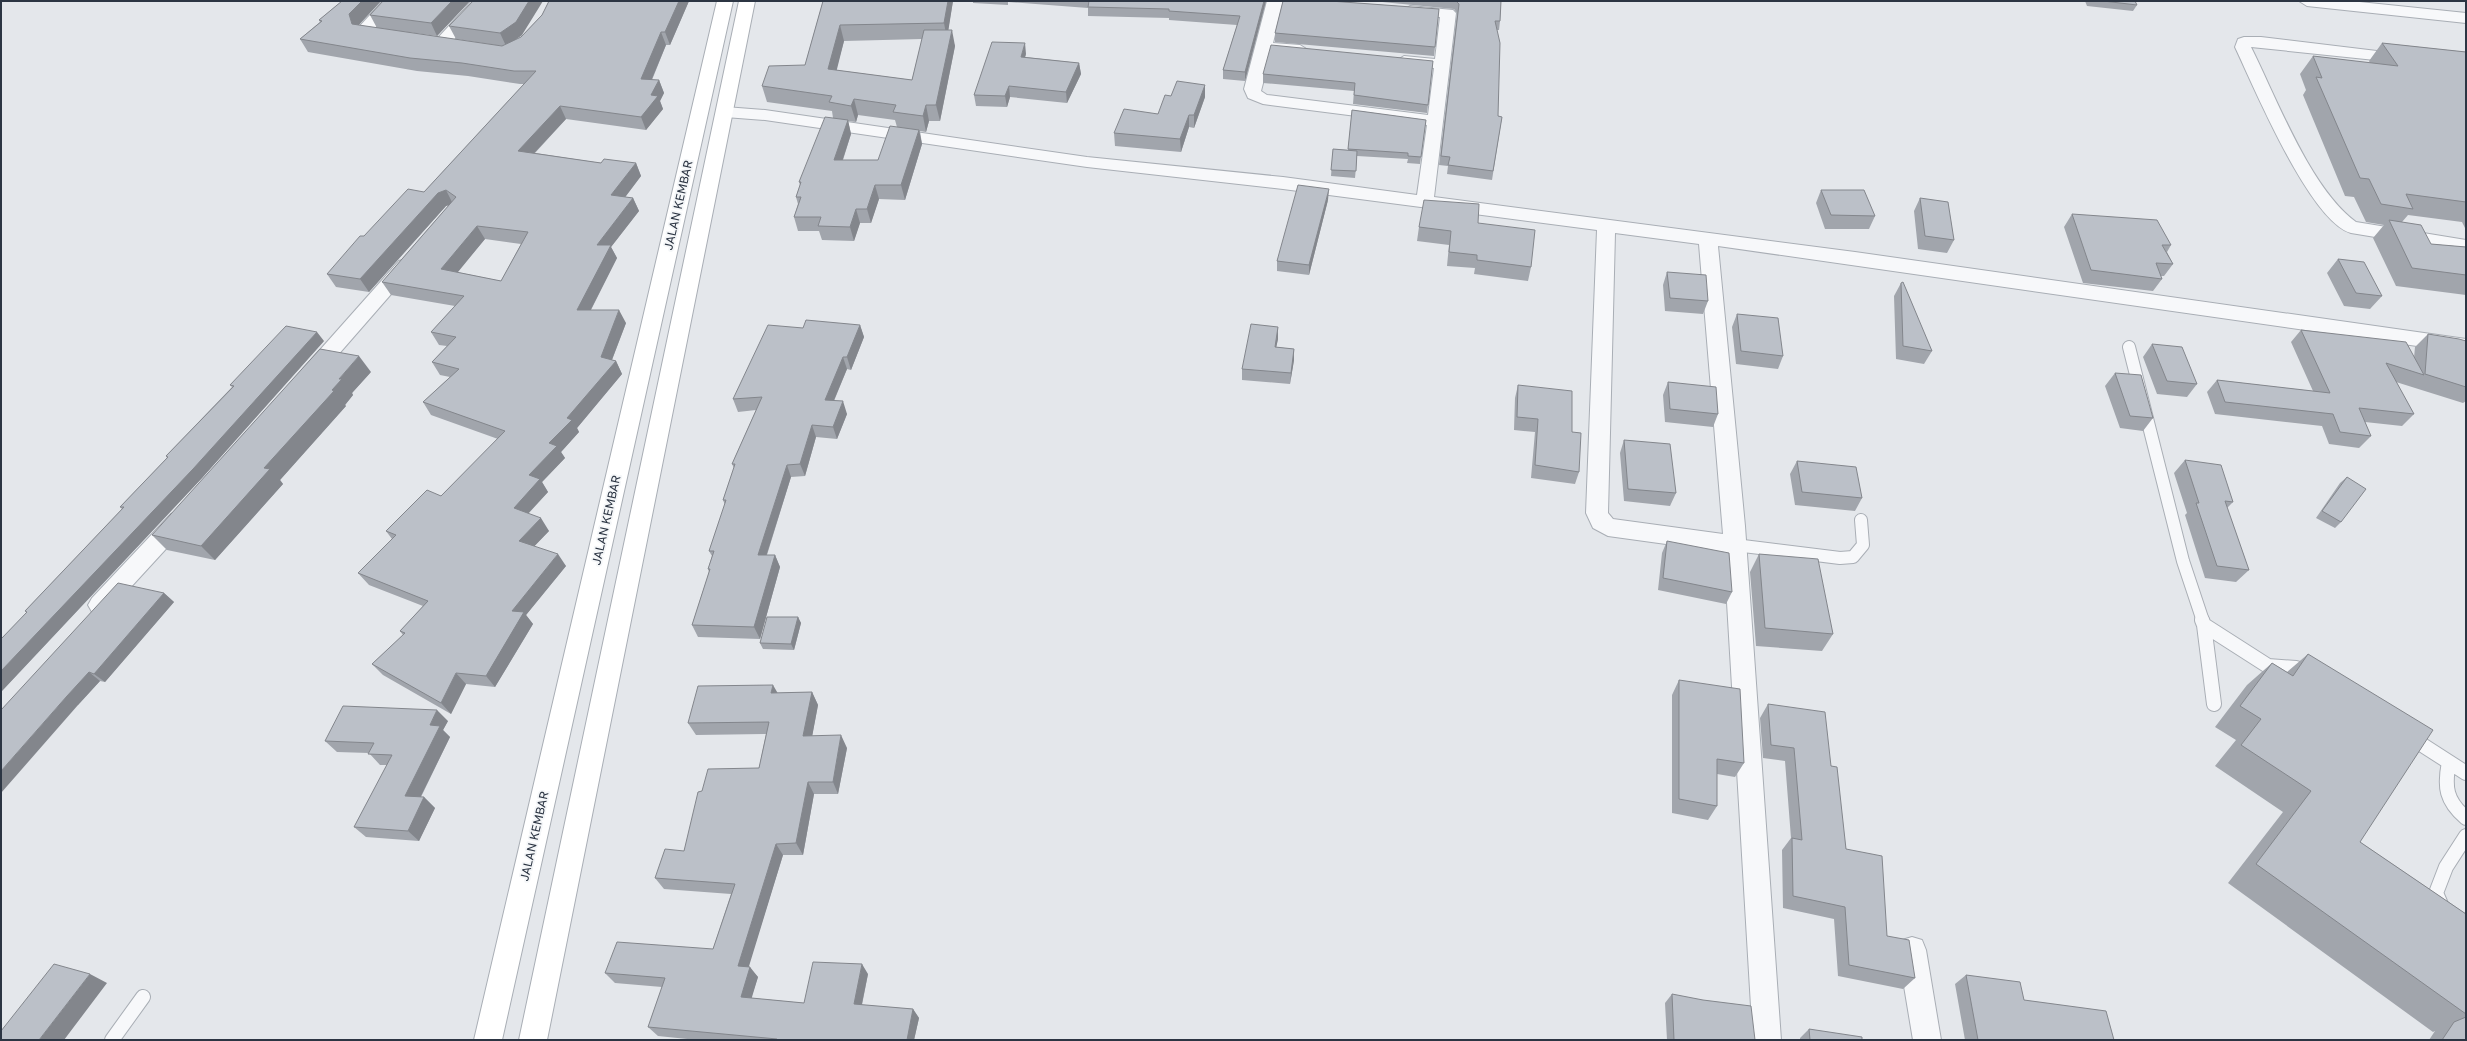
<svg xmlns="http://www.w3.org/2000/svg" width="2467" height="1041" viewBox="0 0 2467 1041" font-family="'Golos Text',sans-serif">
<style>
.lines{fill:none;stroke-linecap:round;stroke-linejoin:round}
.lane-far1-casing{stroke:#a9aeb5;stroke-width:14}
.lane-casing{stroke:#a9aeb5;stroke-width:16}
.street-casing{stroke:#a9aeb5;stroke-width:2}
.secondary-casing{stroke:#a9aeb5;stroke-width:2}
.lane-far1{stroke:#f7f8fa;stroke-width:12}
.lane{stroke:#f7f8fa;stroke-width:14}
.street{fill:#f7f8fa;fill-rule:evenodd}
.secondary{fill:#fff;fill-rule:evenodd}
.wall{fill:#a1a5ac;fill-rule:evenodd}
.shaded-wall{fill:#83868c}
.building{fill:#bbc0c8;stroke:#83868c;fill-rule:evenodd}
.labels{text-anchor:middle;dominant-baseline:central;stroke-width:3.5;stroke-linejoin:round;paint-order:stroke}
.street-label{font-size:12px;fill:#2c3543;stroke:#f4f6f8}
</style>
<rect width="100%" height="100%" fill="#e4e7eb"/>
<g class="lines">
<g class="lane-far1-casing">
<path id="lane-far1" d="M 2129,347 L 2183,561 L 2203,621
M 1735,545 L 1840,558 L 1853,557 L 1863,545 L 1861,520"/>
</g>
<g class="lane-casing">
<path id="lane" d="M 2202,620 L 2204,625 L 2268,666 L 2296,668 L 2306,672
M 2204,625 L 2214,704
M 2410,737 L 2466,773
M 2449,762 C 2444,787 2446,801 2466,818
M 2466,836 L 2446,867 L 2436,893 L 2442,907 L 2466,924
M 112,1040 L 143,997"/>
</g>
<g class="street-casing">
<path id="street" d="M 383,1 L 400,1 L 373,30 L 395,34 L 397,37 L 389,42 L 360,36 L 357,29 Z
M 472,1 L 489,1 L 447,47 L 435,47 L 433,44 L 435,41 Z
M 1267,1 L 1283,1 L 1273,43 L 1300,45 L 1308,50 L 1300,55 L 1271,52 L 1261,91 L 1267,95 L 1428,115 L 1434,68 L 1404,66 L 1396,61 L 1404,56 L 1435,59 L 1440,17 L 1410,16 L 1402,11 L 1410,6 L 1453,10 L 1456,13 L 1434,197 L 1855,252 L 2466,339 L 2466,353 L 1718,246 L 1745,526 L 1781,1040 L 1753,1040 L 1724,552 L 1608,536 L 1593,528 L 1586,513 L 1597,230 L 1283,189 L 1087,167 L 765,120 L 725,117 L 719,116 L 717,112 L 719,108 L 725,107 L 765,110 L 1087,157 L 1283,177 L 1417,195 L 1427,125 L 1263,104 L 1248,98 L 1244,89 ZM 1615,233 L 1699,244 L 1723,534 L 1613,519 L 1608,513 Z
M 2299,1 L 2350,1 L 2466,13 L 2466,23 L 2307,6 Z
M 2244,37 L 2261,37 L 2410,55 L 2412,58 L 2404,63 L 2251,47 C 2277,99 2310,188 2356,222 L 2466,240 L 2466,252 L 2351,233 C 2310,222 2254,87 2235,47 L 2238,39 Z
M 406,259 L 413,261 L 415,265 L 413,269 L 317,379 L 310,381 L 303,379 L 300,374 L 303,369 L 399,261 Z
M 179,511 L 187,514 L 190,520 L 187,526 L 108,612 L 100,615 L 92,612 L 88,605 L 92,598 L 171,514 Z
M 1912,937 L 1922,940 L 1926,950 L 1941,1040 L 1913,1040 L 1898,950 L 1902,940 Z"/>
</g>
<g class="secondary-casing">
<path id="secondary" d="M 717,1 L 733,1 L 502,1040 L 474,1040 Z
M 739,1 L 755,1 L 547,1040 L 519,1040 Z"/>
</g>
<use href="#lane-far1" class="lane-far1"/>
<use href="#lane" class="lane"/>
<use href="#street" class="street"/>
<use href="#secondary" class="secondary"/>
</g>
<path class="wall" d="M 342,1 L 381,1 L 358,25 L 502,46 L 456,39 L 449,26 L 522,35 L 515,40 L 521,37 L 542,15 L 549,1 L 689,1 L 670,45 L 666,45 L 652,80 L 659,80 L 664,93 L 660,101 L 663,109 L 646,130 L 566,119 L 535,153 L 601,163 L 636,163 L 641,176 L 625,197 L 633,198 L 639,211 L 611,247 L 617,258 L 591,310 L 626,323 L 612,360 L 616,361 L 622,374 L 577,428 L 579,432 L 561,452 L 565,458 L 542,482 L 548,492 L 528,514 L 549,531 L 534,546 L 566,566 L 526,615 L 533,624 L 495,687 L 466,684 L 451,714 L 383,675 L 372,664 L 403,635 L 400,631 L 423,606 L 369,585 L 358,573 L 392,539 L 386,531 L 441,496 L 498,439 L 431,415 L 423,402 L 450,377 L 440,375 L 432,362 L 447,346 L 439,345 L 431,332 L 455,306 L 391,295 L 382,282 L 449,205 L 446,206 L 369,292 L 336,287 L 327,274 L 364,236 L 424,192 L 524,84 L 520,84 L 468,76 L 417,71 L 308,52 L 300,39 L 320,22 L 319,20 ZM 485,239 L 521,244 L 501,281 L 457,272 Z
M 470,1 L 437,36 L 377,28 L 370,15 Z
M 823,1 L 953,1 L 948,30 L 955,46 L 940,121 L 929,121 L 926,132 L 920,131 L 922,144 L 905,200 L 879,199 L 871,223 L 860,223 L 854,241 L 822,240 L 819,231 L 798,231 L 794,217 L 798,204 L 796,197 L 800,185 L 799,182 L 833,118 L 832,111 L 767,102 L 762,86 L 805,65 ZM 922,39 L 912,80 L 836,70 L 844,41 ZM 858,115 L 895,120 L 897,127 L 878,160 L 843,160 L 851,134 L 848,121 L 856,122 Z
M 973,1 L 1266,1 L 1245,81 L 1223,79 L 1223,70 L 1237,25 L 1169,20 L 1169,18 L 1088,16 L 1088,8 L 1008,2 L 1008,5 L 973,3 Z
M 1280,1 L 1330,1 L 1439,9 L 1434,56 L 1275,42 L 1275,33 L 1283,1 Z
M 1372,1 L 1501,1 L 1500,21 L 1499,30 L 1497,30 L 1498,116 L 1502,117 L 1492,180 L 1447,174 L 1448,166 L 1439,165 L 1457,13 L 1454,9 Z
M 2085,1 L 2135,1 L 2137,5 L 2133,11 L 2087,6 Z
M 2382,43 L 2466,52 L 2466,230 L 2462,222 L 2408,215 L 2402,222 L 2431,244 L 2466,247 L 2466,295 L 2396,286 L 2373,238 L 2384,225 L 2366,222 L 2354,197 L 2345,196 L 2303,95 L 2306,90 L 2300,74 L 2313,56 L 2370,63 L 2369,61 Z
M 1026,54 L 1025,57 L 1079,63 L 1081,74 L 1067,103 L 1010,97 L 1007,107 L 976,106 L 974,95 Z
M 1433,61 L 1427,113 L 1353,104 L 1354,91 L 1263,83 L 1263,74 Z
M 1205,85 L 1205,97 L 1194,128 L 1189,127 L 1181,152 L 1115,146 L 1114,133 L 1158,114 L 1171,96 Z
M 1352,110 L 1426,120 L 1420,164 L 1407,163 L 1408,159 L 1357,156 L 1355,178 L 1331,176 L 1333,149 L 1348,150 Z
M 1821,190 L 1875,216 L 1869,229 L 1825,229 L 1816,203 Z
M 1920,198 L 1954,240 L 1947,253 L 1918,249 L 1914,211 Z
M 1328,200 L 1309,275 L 1277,271 L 1277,261 Z
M 2072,214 L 2171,245 L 2167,252 L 2173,264 L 2164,276 L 2160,276 L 2162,279 L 2153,291 L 2083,283 L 2064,227 Z
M 1478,223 L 1531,267 L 1528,281 L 1474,274 L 1475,268 L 1447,266 L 1449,245 L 1417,241 L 1419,227 Z
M 2338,259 L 2382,296 L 2370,309 L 2344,306 L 2327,273 Z
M 1667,272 L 1708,301 L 1703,314 L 1665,311 L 1663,285 Z
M 1901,283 L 1932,351 L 1924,364 L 1896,359 L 1894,296 Z
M 1737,314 L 1783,356 L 1778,369 L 1736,364 L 1732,327 Z
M 860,325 L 864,337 L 851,370 L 847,369 L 834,401 L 847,414 L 837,439 L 816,437 L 805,476 L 791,477 L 767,555 L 775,555 L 780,567 L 760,639 L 698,637 L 692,625 L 709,572 L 708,569 L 712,556 L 709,551 L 725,505 L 723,500 L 734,468 L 732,464 L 756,410 L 738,412 L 733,399 L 803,328 Z
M 1278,327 L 1278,339 L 1276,347 L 1294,349 L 1294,360 L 1290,384 L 1242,380 L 1242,369 Z
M 2301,330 L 2414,358 L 2415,347 L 2428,334 L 2466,341 L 2466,401 L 2463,403 L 2396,382 L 2414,414 L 2402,426 L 2365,422 L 2371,436 L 2359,448 L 2329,444 L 2322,426 L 2215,414 L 2207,392 L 2217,380 L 2313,391 L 2291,342 Z
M 324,341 L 202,478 L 1,692 L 1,639 L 27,613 L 25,611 L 122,509 L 120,507 L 167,458 L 166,456 L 232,387 L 230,385 Z
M 2152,344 L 2197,384 L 2187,397 L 2157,394 L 2143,357 Z
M 371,372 L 352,393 L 353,395 L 345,405 L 346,406 L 280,480 L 283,484 L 215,560 L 167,550 L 152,535 Z
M 2115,373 L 2153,418 L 2143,431 L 2120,428 L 2105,386 Z
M 1668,382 L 1718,414 L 1713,427 L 1665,422 L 1663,395 Z
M 1518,385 L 1572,432 L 1579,472 L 1575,484 L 1531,478 L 1535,432 L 1514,430 L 1515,398 Z
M 1624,440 L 1676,493 L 1670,506 L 1624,501 L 1620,453 Z
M 2185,460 L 2233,502 L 2227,508 L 2249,570 L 2236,582 L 2205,578 L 2185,515 L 2187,513 L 2174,473 Z
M 1797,461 L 1862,498 L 1855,511 L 1795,505 L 1790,474 Z
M 2347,477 L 2341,522 L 2335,528 L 2316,518 L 2340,483 Z
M 1667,541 L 1732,592 L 1726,604 L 1658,590 L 1662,553 Z
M 1759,554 L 1833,634 L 1822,651 L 1756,646 L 1750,572 Z
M 164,593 L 174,602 L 105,682 L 100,681 L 78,705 L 1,710 Z
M 798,617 L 801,623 L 794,650 L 763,649 L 760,643 Z
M 2308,654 L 2360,842 L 2466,914 L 2466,1040 L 2429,1040 L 2435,1031 L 2433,1032 L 2228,883 L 2283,812 L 2215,766 L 2236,740 L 2215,727 L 2247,685 L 2272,663 L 2287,672 Z
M 1679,680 L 1744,763 L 1735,777 L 1717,774 L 1717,806 L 1708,820 L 1672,813 L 1672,695 Z
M 812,692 L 818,705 L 812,736 L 847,748 L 838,794 L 814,794 L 803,855 L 783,855 L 748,967 L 758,977 L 751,998 L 804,1003 L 868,974 L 862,1005 L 913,1009 L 919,1018 L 914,1040 L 697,1040 L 658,1036 L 648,1027 L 662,987 L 615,983 L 605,973 L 713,949 L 731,894 L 664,889 L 655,878 L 684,851 L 702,791 L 759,768 L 766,734 L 696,735 L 688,723 L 777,693 Z
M 1768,704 L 1831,766 L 1846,849 L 1887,936 L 1915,978 L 1903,989 L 1838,976 L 1834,919 L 1783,908 L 1782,850 L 1791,838 L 1785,761 L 1763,758 L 1760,718 Z
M 448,721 L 443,730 L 450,737 L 421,797 L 424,797 L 435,808 L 419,841 L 366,837 L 354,827 L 387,765 L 380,765 L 369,753 L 337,752 L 325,741 Z
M 1966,975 L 2114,1040 L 1965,1040 L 1955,984 Z
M 1672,994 L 1755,1040 L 1667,1040 L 1665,1003 Z
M 1809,1029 L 1862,1040 L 1800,1040 L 1800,1038 Z"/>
<path class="shaded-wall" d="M 362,1 L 381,1 L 357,27 L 352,24 L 349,14 Z
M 452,1 L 470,1 L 437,36 L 431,23 Z
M 529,1 L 543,1 L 522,35 L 506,46 L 500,33 Z
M 679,1 L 689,1 L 670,45 L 665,32 Z
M 948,1 L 953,1 L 947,39 L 944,23 Z
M 1264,1 L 1266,1 L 1245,81 L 1245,72 Z
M 840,25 L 844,41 L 833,85 L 828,69 Z
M 952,30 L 955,46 L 940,121 L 936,105 Z
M 661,32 L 666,45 L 646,93 L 641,79 Z
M 1025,43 L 1026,54 L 1022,67 L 1021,57 Z
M 1079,63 L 1081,74 L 1067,103 L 1066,92 Z
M 659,80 L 664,93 L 660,101 L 663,109 L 646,130 L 641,117 L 651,95 Z
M 1205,85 L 1205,97 L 1194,128 L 1194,115 Z
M 1009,86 L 1010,97 L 1007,107 L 1005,96 Z
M 854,99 L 858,115 L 856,122 L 851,106 Z
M 926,105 L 929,121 L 926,132 L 923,116 Z
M 560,106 L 566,119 L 524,164 L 518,151 Z
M 1189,115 L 1189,127 L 1181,152 L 1180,139 Z
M 848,120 L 851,134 L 838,174 L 834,160 Z
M 919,130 L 922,144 L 905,200 L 901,185 Z
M 636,163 L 641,176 L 617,208 L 611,195 Z
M 875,185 L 879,199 L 871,223 L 867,209 Z
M 1329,189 L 1328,200 L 1309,275 L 1309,265 Z
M 446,190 L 453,204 L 446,206 L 369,292 L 360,279 L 438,193 Z
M 633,198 L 639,211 L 611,247 L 617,258 L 584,323 L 577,310 L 597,245 Z
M 856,209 L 860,223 L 854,241 L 850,227 Z
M 477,226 L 485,239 L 449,283 L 441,269 Z
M 619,310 L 626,323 L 608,370 L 616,361 L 622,374 L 577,428 L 579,432 L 561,452 L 565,458 L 542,482 L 548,492 L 522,520 L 514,508 L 529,475 L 549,443 L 567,418 L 601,357 Z
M 860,325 L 864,337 L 851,370 L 847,357 Z
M 1278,327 L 1278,339 L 1274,358 L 1275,347 Z
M 317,332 L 324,341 L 202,478 L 1,692 L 1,671 Z
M 1294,349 L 1294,360 L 1290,384 L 1291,373 Z
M 359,356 L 371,372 L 352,393 L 353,395 L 345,405 L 346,406 L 280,480 L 283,484 L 215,560 L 201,546 L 264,468 L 332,390 L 339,379 Z
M 843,357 L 847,369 L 829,412 L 825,400 Z
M 843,401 L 847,414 L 837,439 L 833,427 Z
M 812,425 L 816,437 L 805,476 L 800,464 Z
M 787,465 L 791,477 L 763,566 L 758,555 Z
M 541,518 L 549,531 L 527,554 L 519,541 Z
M 558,554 L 566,566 L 526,615 L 533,624 L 495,687 L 486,676 L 512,611 Z
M 775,555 L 780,567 L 760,639 L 754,627 Z
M 164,593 L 174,602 L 105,682 L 94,674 Z
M 798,617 L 801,623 L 794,650 L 791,644 Z
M 89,672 L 100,681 L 78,705 L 1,793 L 1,771 L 67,696 Z
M 456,673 L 466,684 L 451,714 L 441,703 Z
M 773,685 L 780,697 L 771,693 Z
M 812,692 L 818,705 L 810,748 L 803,736 Z
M 437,710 L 448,721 L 443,730 L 450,737 L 416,806 L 405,796 L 430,725 Z
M 841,735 L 847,748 L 838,794 L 833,782 Z
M 808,782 L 814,794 L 803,855 L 796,843 Z
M 424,797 L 435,808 L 419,841 L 408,831 Z
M 776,844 L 783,855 L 746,976 L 738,966 Z
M 862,964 L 868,974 L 860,1013 L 854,1004 Z
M 750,967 L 758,977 L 749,1007 L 741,997 Z
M 90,974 L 107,983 L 64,1040 L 39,1040 Z
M 913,1009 L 919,1018 L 914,1040 L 907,1040 Z"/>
<path class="building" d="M 342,1 L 362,1 L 349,14 L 352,24 L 502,46 L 521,37 L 542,15 L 549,1 L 679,1 L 665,32 L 661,32 L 641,79 L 659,80 L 651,95 L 658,96 L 641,117 L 560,106 L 518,151 L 601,163 L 604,159 L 636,163 L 611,195 L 633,198 L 597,245 L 611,245 L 577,310 L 619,310 L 601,357 L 616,361 L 567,418 L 572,420 L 549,443 L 557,446 L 529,475 L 540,479 L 514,508 L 541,518 L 519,541 L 558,554 L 512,611 L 524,612 L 486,676 L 456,673 L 441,703 L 372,664 L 405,633 L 400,631 L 428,601 L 358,573 L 396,535 L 386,531 L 427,490 L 441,496 L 505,431 L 423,402 L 459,369 L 432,362 L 456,337 L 431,332 L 464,296 L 382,282 L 456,197 L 446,190 L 438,193 L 360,279 L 327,274 L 360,236 L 364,236 L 408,189 L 424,192 L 536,71 L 514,71 L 462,63 L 410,58 L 300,39 L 322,21 L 319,20 ZM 477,226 L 528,232 L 501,281 L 441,269 Z
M 383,1 L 452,1 L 431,23 L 370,15 Z
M 473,1 L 529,1 L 516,22 L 500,33 L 449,26 Z
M 823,1 L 948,1 L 944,23 L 840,25 L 828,69 L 912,80 L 924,30 L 952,30 L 936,105 L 926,105 L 923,116 L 893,112 L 896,105 L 854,99 L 851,106 L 829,102 L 832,96 L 762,86 L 769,66 L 805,65 Z
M 1089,1 L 1264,1 L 1245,72 L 1223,70 L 1240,16 L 1169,11 L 1169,9 L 1088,7 Z
M 1283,1 L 1330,1 L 1439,9 L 1435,47 L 1275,33 Z
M 1456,1 L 1501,1 L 1500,21 L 1495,21 L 1500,43 L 1498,116 L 1502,117 L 1493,171 L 1448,165 L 1450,157 L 1441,156 L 1459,4 Z
M 2103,1 L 2135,1 L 2137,5 Z
M 992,42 L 1025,43 L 1021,57 L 1079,63 L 1066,92 L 1009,86 L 1005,96 L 974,95 Z
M 2382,43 L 2466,52 L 2466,202 L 2406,194 L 2413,209 L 2381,204 L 2369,179 L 2360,178 L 2316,77 L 2322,78 L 2313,56 L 2398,66 Z
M 1271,45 L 1433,61 L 1428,105 L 1354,95 L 1355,83 L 1263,74 Z
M 1177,81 L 1205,85 L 1194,115 L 1189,115 L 1180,139 L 1114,133 L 1124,109 L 1158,114 L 1165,95 L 1171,96 Z
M 1352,110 L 1426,120 L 1421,157 L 1408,156 L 1408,153 L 1348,149 Z
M 825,117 L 848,120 L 834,160 L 878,160 L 890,126 L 919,130 L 901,185 L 875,185 L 867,209 L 856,209 L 850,227 L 818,226 L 821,217 L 794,217 L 801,197 L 796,197 L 801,182 L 799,182 Z
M 1333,149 L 1357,151 L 1356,171 L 1331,170 Z
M 1298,185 L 1329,189 L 1309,265 L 1277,261 Z
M 1821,190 L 1864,190 L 1875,216 L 1831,215 Z
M 1920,198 L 1948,202 L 1954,240 L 1925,236 Z
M 1424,200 L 1479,204 L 1478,223 L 1535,230 L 1531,267 L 1477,260 L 1477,255 L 1449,252 L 1451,231 L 1419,227 Z
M 2072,214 L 2157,220 L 2171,245 L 2162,245 L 2173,264 L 2156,263 L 2162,279 L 2091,270 Z
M 2389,220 L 2421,225 L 2431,244 L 2466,247 L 2466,275 L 2412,268 Z
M 2338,259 L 2364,262 L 2382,296 L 2356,293 Z
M 1667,272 L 1706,275 L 1708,301 L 1670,298 Z
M 1903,282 L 1932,351 L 1903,346 L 1901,283 Z
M 1737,314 L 1778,318 L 1783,356 L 1741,351 Z
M 806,320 L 860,325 L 847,357 L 843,357 L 825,400 L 843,401 L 833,427 L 812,425 L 800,464 L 787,465 L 758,555 L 775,555 L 754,627 L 692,625 L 710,569 L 708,569 L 714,551 L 709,551 L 726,500 L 723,500 L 735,464 L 732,464 L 762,397 L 733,399 L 768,325 L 803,328 Z
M 1251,324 L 1278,327 L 1275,347 L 1294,349 L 1291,373 L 1242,369 Z
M 286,326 L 317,332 L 193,469 L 1,671 L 1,639 L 27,612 L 25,611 L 124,507 L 120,507 L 168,457 L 166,456 L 234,386 L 230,385 Z
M 2301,330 L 2406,342 L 2424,375 L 2386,363 L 2414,414 L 2359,408 L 2371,436 L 2340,432 L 2333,414 L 2225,402 L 2217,380 L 2330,393 Z
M 2428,334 L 2459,339 L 2466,341 L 2466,387 L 2425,374 Z
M 2152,344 L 2182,347 L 2197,384 L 2167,381 Z
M 320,349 L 359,356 L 339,379 L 342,379 L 332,390 L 334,391 L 264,468 L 270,469 L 201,546 L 152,535 Z
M 2115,373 L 2141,375 L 2153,418 L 2130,416 Z
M 1668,382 L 1716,387 L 1718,414 L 1670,409 Z
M 1518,385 L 1572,391 L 1572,432 L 1581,433 L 1579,472 L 1535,465 L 1538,419 L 1517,417 Z
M 1624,440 L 1670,444 L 1676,493 L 1628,489 Z
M 2185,460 L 2221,465 L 2233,502 L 2225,501 L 2249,570 L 2217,566 L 2196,503 L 2199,503 Z
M 1797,461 L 1856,467 L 1862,498 L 1802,492 Z
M 2347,477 L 2366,489 L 2341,522 L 2322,511 Z
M 1667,541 L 1729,553 L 1732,592 L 1663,578 Z
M 1759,554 L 1818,559 L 1833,634 L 1765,628 Z
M 118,583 L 164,593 L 94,674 L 89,672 L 67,696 L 1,771 L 1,710 Z
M 767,617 L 798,617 L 791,644 L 760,643 Z
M 2308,654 L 2433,730 L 2360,842 L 2466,914 L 2466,1014 L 2256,864 L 2311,791 L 2241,745 L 2261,719 L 2240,706 L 2272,663 L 2293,676 Z
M 1679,680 L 1740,689 L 1744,763 L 1717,759 L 1717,806 L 1679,799 Z
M 773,685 L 771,693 L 812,692 L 803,736 L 841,735 L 833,782 L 808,782 L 796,843 L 776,844 L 738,966 L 750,967 L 741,997 L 804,1003 L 813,962 L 862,964 L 854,1004 L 913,1009 L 907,1040 L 777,1040 L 777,1039 L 648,1027 L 665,978 L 605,973 L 617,942 L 713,949 L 735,884 L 655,878 L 665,849 L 684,851 L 698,792 L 702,791 L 708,769 L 759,768 L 769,722 L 688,723 L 698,686 Z
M 1768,704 L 1825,712 L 1831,766 L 1837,767 L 1846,849 L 1882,856 L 1887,936 L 1909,940 L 1915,978 L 1849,965 L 1845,907 L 1793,896 L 1792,838 L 1802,840 L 1794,748 L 1771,745 Z
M 343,706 L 437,710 L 430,725 L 440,726 L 405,796 L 424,797 L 408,831 L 354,827 L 392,755 L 368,754 L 374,743 L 325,741 Z
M 54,964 L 90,974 L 39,1040 L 1,1040 L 1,1031 Z
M 1966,975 L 2020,982 L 2024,1000 L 2106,1011 L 2114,1040 L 1978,1040 Z
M 1672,994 L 1703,1000 L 1751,1006 L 1755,1040 L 1674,1040 Z
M 2466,1017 L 2466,1040 L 2442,1040 L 2454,1022 Z
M 1809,1029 L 1862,1037 L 1862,1040 L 1810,1040 Z"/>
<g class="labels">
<g class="street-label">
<text transform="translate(678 205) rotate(-77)">JALAN KEMBAR</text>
<text transform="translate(606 520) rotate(-77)">JALAN KEMBAR</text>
<text transform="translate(534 836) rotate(-77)">JALAN KEMBAR</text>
</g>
</g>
<rect width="2467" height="1041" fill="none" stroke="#2c3543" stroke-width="4"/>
</svg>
